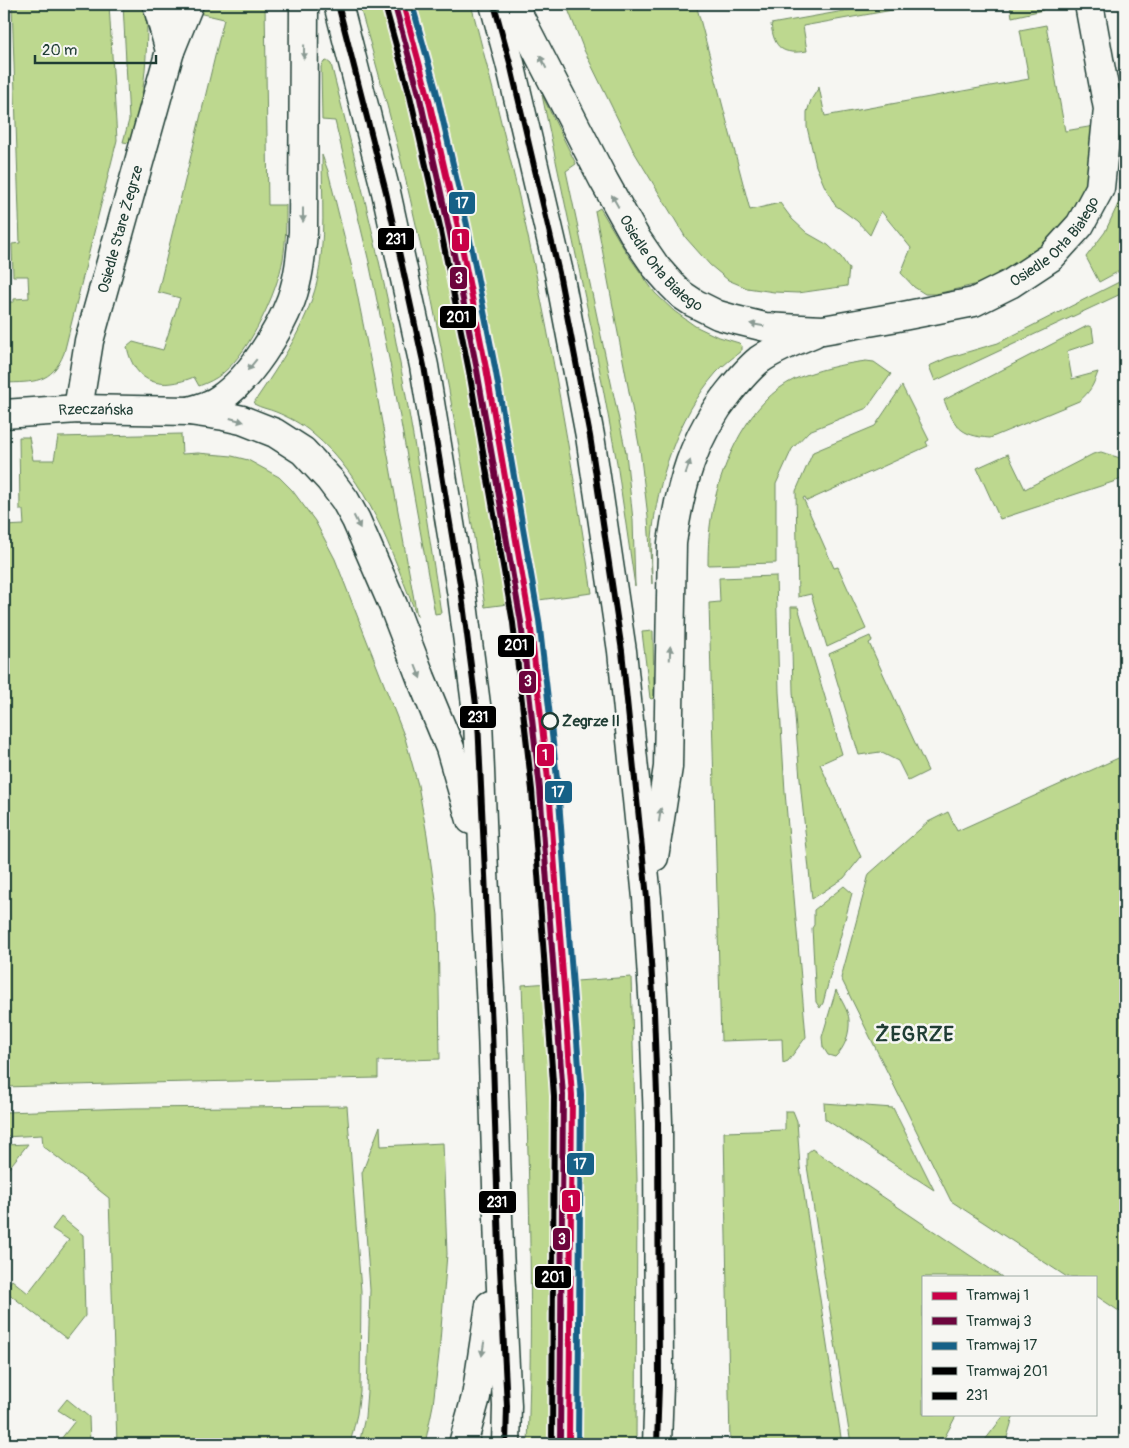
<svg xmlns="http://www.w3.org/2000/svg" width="1129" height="1448" viewBox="0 0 1129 1448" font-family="Pangolin,sans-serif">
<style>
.green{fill:#bdd88f;stroke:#6e8a62}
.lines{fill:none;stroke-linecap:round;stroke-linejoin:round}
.minor-casing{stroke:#1f3d34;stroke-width:31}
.minor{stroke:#f6f6f2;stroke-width:28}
.bus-1-casing{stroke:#f6f6f2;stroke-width:10}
.bus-1{stroke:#000;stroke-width:6}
.tram-1-casing{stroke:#f6f6f2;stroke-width:10}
.tram-2-casing{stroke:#f6f6f2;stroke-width:10}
.tram-3-casing{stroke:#f6f6f2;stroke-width:10}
.tram-4-casing{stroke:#f6f6f2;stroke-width:10}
.tram-1{stroke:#ca0047;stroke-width:6}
.tram-2{stroke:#6d053d;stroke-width:6}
.tram-3{stroke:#166187;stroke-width:6}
.tram-4{stroke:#000;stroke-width:6}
.oneway{fill:#8a9a93}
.stop-dot{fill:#f6f6f2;stroke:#1f3d34;stroke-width:2.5}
.labels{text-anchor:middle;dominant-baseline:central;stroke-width:5;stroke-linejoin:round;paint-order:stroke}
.street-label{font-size:15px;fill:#1f3d34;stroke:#f6f6f2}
.stop-label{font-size:15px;font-weight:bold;fill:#1f3d34;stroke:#f6f6f2;text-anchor:start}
.district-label{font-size:20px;font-weight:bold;letter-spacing:1px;fill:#1f3d34;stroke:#f6f6f2}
.line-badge{stroke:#f6f6f2;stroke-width:2}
.badge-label{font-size:14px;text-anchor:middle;font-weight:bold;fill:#fff}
</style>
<rect width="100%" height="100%" fill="#f6f6f2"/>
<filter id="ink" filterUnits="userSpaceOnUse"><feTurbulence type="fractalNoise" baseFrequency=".02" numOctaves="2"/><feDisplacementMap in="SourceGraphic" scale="10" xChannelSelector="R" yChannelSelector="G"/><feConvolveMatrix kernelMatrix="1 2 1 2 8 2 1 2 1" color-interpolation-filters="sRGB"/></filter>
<g filter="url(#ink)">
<path class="green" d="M 12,4 L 109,4 L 117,140 L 64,353 C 52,384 33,382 4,383 L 4,302 L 14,302 L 14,299 L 29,298 L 28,276 L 13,276 L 12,244 L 20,243 Z
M 123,4 L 147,4 C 147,34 147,64 142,94 C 139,110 134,127 130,143 L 123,142 L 129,120 Z
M 200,4 L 265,4 L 268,205 L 286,205 C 286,223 286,241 283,259 C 277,293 250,351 223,373 C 216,379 207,383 199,386 L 194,377 C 162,390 135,385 127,347 L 133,342 L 163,350 L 180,298 L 158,292 L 224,19 L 198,13 Z
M 359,4 L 471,4 C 495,97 519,190 538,284 C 559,386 576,490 592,593 L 485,607 C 470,510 454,413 435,316 C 415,211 389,107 359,4 Z
M 566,4 L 696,4 L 750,210 L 780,203 L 792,219 L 807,233 L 828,245 L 841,257 L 849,269 L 847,286 L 798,293 L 774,292 L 747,288 L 728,280 L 710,265 L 686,238 L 633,150 L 584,50 Z
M 883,4 L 926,4 L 803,26 L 807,51 C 783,55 774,49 771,24 Z
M 1010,4 L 1042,4 L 1043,10 L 1012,17 Z
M 1046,25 L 1065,131 L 1094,126 L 1087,188 L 1061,230 L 1025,264 L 982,283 L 936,294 L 925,294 L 914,287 L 901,273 L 911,248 L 881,211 L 870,235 L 857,221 L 835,205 L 824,185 L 816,166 L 807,127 L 807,112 L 811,100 L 819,87 L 825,116 L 1029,79 L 1020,30 Z
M 327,61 L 331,64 C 354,155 377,245 395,337 C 413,429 427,521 441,613 L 435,614 L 393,378 L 369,262 L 335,121 L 322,120 L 321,67 L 324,62 Z
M 542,95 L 576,164 L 566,171 L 626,453 L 633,520 L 635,586 L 617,463 L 594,340 Z
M 322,155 L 328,171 L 352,268 L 375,384 L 417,616 C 390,549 370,481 312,433 C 302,424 288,417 276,412 C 269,409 261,408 254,404 L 255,401 C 280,364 306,326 317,282 C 326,241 322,197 322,155 Z
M 1125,181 L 1125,268 L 1099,282 L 1086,257 L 1105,232 L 1119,202 Z
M 600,208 L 626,252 L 655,293 L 674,311 L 695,326 L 716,336 L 739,343 L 742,346 L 742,350 C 733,358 723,365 716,373 C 677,418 657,481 652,538 C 651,554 652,569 652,584 L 648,517 L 640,450 L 595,211 Z
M 1125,279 L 1125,292 L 935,381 L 929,366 L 947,358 L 998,343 Z
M 1087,326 L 1089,326 L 1092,328 L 1094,342 L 1067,351 L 1072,379 L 1098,372 C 1093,386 1090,392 1079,401 L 990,438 C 960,436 954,426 944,400 Z
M 866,361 L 874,362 L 891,374 L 867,408 L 809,431 L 792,449 L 776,484 L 776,563 L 708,565 C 708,546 709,527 713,508 C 722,462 750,400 795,379 C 817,370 842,364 866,361 Z
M 902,386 L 929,440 L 926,442 L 928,446 L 807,501 L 805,497 L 803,498 L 834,568 L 838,567 L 866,629 L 827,647 L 811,594 L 798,597 L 796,491 L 813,452 L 875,426 Z
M 181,434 L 182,454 L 198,453 L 232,456 L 248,460 L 279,477 L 292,490 L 315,521 L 335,559 L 405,738 L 418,785 L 427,835 L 438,915 L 440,1059 L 378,1061 L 378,1078 L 146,1083 L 4,1087 L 4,526 L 24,525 L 23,510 L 20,510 L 19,437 L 29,437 L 33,460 L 54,460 L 58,437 Z
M 1101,452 L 1120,458 L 1125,463 L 1125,478 L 1000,519 L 977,468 L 1008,454 L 1025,489 L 1093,454 Z
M 776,576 L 779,692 L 785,792 L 806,1037 L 788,1061 L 783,1063 L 782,1039 L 721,1041 L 709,603 L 720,602 L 719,578 Z
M 791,607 L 798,607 L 842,754 L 820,764 L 861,857 L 844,878 L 812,899 L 801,791 L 793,692 Z
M 653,631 L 654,698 L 651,699 L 650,698 L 642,632 Z
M 870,636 L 872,641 L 869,643 L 928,771 L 908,781 L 898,761 L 880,752 L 859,755 L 829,654 Z
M 1125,755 L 1125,1315 L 1095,1295 L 1095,1277 L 1067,1277 L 951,1201 L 841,978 L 869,874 L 928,822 L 948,812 L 957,831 Z
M 844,886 L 852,893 L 823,1003 L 820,1008 L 816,1002 L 812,928 L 814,925 L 814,910 Z
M 631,977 L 637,1179 L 636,1444 L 528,1444 C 534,1291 528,1138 522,985 Z
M 836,990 C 840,998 849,1012 849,1020 C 850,1033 845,1048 835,1057 L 828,1055 L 823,1047 L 822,1037 Z
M 824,1103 L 893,1108 L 934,1190 L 825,1119 Z
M 347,1106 L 361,1291 L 360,1391 L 357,1414 L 350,1444 L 117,1444 L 109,1198 L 43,1146 L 42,1135 L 4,1137 L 4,1112 L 132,1108 Z
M 785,1111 L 793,1111 L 797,1121 L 800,1167 L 842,1444 L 730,1444 L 724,1132 L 785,1130 Z
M 380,1126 L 381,1146 L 443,1143 L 447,1254 L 439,1354 L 433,1405 L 425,1444 L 359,1444 L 365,1417 L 367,1391 L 370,1290 L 362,1173 Z
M 28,1144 L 4,1174 L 4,1175 L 4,1145 Z
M 812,1149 L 1002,1277 L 923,1277 L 923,1414 L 957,1414 L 941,1444 L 851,1444 L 807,1166 L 807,1153 Z
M 61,1217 L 83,1235 L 85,1316 L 67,1339 L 4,1290 L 12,1280 L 28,1293 L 69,1240 L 52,1229 Z
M 67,1399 L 89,1417 L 90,1444 L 57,1444 L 75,1421 L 58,1410 Z
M 1005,1414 L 1014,1414 L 1005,1444 L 982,1444 Z"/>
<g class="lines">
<g class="minor-casing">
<g id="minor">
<path d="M 338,4 L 386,192 L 424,366 L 462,596 L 478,720 L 484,872 L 492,1029 L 499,1249 L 507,1406 L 506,1444"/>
<path d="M 494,4 L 510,63 L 559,273 L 590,436 L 622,651 L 647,898 L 654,1011 L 658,1123 L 659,1385 L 657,1444"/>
<path id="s1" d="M 513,4 L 603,179 L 636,238 L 656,267 L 671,284 L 682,295 L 694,303 L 718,315 L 732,319 L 765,327 L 801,329 L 823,330 L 903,316 L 974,302 L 1010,284 L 1051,257 L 1080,225 L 1100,188 L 1108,109 L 1089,4"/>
<path d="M 170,51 L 189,4"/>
<path id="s2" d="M 78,409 L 89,341 L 170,51 L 157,4"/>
<path d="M 189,411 C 201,408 212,405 221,398 C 250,378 279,332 291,300 C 299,278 301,255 303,232 L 304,4"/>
<path id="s3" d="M 4,414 L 78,409 L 189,411 L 224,416 L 242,420 L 275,433 L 303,451 L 330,480 L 345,500 L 356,520 L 393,605 L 421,678 L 450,748 L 471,820"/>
<path d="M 654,857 L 668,767 L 672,543 C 680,486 693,436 730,391 C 739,380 748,369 759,360 C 776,348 795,341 814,333"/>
<path d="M 463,1444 L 476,1397 L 490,1305"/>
</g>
</g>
<use href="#minor" class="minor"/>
<g class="bus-1-casing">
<path id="bus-1" d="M 338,4 L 386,192 L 424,366 L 462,596 L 478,720 L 492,1029 L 499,1249 L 507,1406 L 506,1444
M 494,4 L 510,63 L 559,273 L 590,436 L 622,651 L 647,898 L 654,1011 L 658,1123 L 659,1385 L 657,1444"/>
</g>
<use href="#bus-1" class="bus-1"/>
<g class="tram-1-casing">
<path id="tram-1" d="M 403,4 L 427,92 L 458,227 L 486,368 L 530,621 L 549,788 L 572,1095 L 569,1444"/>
</g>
<g class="tram-2-casing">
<path id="tram-2" d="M 395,6 L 419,94 L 449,229 L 477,370 L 521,622 L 540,789 L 563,1095 L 560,1444"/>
</g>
<g class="tram-3-casing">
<path id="tram-3" d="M 412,4 L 436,90 L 467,225 L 495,367 L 539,620 L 558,787 L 581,1094 L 578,1444"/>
</g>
<g class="tram-4-casing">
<path id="tram-4" d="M 386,9 L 410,96 L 441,231 L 469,371 L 513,623 L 532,790 L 554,1096 L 552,1444"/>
</g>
<use href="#tram-1" class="tram-1"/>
<use href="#tram-2" class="tram-2"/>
<use href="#tram-3" class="tram-3"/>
<use href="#tram-4" class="tram-4"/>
</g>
<defs><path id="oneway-solid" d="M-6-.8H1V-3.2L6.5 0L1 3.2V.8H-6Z" transform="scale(1.25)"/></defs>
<g class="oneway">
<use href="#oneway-solid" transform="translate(304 52) rotate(91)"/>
<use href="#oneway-solid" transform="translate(543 62) rotate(-117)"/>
<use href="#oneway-solid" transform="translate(615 201) rotate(-119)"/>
<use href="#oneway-solid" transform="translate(303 215) rotate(90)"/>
<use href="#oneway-solid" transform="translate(757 325) rotate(-170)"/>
<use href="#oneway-solid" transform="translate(252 365) rotate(129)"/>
<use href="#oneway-solid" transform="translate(237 420) rotate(15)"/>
<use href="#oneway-solid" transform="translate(688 467) rotate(-71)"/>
<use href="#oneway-solid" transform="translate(357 522) rotate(64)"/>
<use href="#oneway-solid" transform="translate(670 653) rotate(-88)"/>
<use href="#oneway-solid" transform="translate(418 672) rotate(69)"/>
<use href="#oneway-solid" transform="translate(660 815) rotate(-81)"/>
<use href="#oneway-solid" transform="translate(483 1349) rotate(99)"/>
</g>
</g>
<circle class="stop-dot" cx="550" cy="721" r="8"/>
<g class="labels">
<g class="street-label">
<text stroke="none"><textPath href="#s2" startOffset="185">Osiedle Stare Żegrze</textPath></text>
<text stroke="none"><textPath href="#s1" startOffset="742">Osiedle Orła Białego</textPath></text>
<text stroke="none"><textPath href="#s1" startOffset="300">Osiedle Orła Białego</textPath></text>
<text stroke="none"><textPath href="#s3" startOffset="92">Rzeczańska</textPath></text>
</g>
<g class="stop-label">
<text x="562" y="721">Żegrze II</text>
</g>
<g class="district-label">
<text x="915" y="1034">ŻEGRZE</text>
</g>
</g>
<g class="line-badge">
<rect x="448" y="191" width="28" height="24" rx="5" fill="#166187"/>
<rect x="377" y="227" width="38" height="24" rx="5" fill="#000"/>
<rect x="451" y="228" width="19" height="24" rx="5" fill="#ca0047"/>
<rect x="449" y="266" width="19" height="24" rx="5" fill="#6d053d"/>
<rect x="439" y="305" width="38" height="24" rx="5" fill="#000"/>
<rect x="497" y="634" width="38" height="24" rx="5" fill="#000"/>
<rect x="518" y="670" width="19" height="24" rx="5" fill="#6d053d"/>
<rect x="459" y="705" width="38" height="24" rx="5" fill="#000"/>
<rect x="536" y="743" width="19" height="24" rx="5" fill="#ca0047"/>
<rect x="544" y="780" width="29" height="24" rx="5" fill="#166187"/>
<rect x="566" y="1152" width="29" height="24" rx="5" fill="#166187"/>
<rect x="561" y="1189" width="20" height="24" rx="5" fill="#ca0047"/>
<rect x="478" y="1190" width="39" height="24" rx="5" fill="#000"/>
<rect x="552" y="1227" width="19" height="24" rx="5" fill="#6d053d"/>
<rect x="534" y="1265" width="38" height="24" rx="5" fill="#000"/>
</g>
<g class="badge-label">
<text x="462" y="208">17</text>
<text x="396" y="244">231</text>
<text x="460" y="244">1</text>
<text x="459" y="283">3</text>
<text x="458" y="322">201</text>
<text x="516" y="650">201</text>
<text x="528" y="686">3</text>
<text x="478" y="722">231</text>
<text x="545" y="760">1</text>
<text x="558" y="797">17</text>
<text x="580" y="1169">17</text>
<text x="571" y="1206">1</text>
<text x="497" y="1207">231</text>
<text x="562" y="1244">3</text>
<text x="553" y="1282">201</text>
</g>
<rect width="1129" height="1448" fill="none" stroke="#f6f6f2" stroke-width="20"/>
<rect x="10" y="10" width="1109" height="1428" fill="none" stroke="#1f3d34" stroke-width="2" filter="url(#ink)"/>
<rect x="922" y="1276" width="175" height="140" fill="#f6f6f2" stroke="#a0aca6"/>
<rect x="932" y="1292" width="25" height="8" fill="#ca0047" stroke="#a0aca6"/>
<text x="966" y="1300" font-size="15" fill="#1f3d34">Tramwaj 1</text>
<rect x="932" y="1317" width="25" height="8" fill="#6d053d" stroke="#a0aca6"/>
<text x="966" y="1326" font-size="15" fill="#1f3d34">Tramwaj 3</text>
<rect x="932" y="1342" width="25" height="8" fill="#166187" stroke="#a0aca6"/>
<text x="966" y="1350" font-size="15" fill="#1f3d34">Tramwaj 17</text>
<rect x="932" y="1367" width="25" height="8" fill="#000000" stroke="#a0aca6"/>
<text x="966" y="1376" font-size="15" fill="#1f3d34">Tramwaj 201</text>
<rect x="932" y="1392" width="25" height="8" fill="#000000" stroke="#a0aca6"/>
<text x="966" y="1400" font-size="15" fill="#1f3d34">231</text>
<path d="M35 55v8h121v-8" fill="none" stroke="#1f3d34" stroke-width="2.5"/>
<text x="42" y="55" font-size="15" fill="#1f3d34" stroke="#f6f6f2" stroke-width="4" paint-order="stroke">20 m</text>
</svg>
